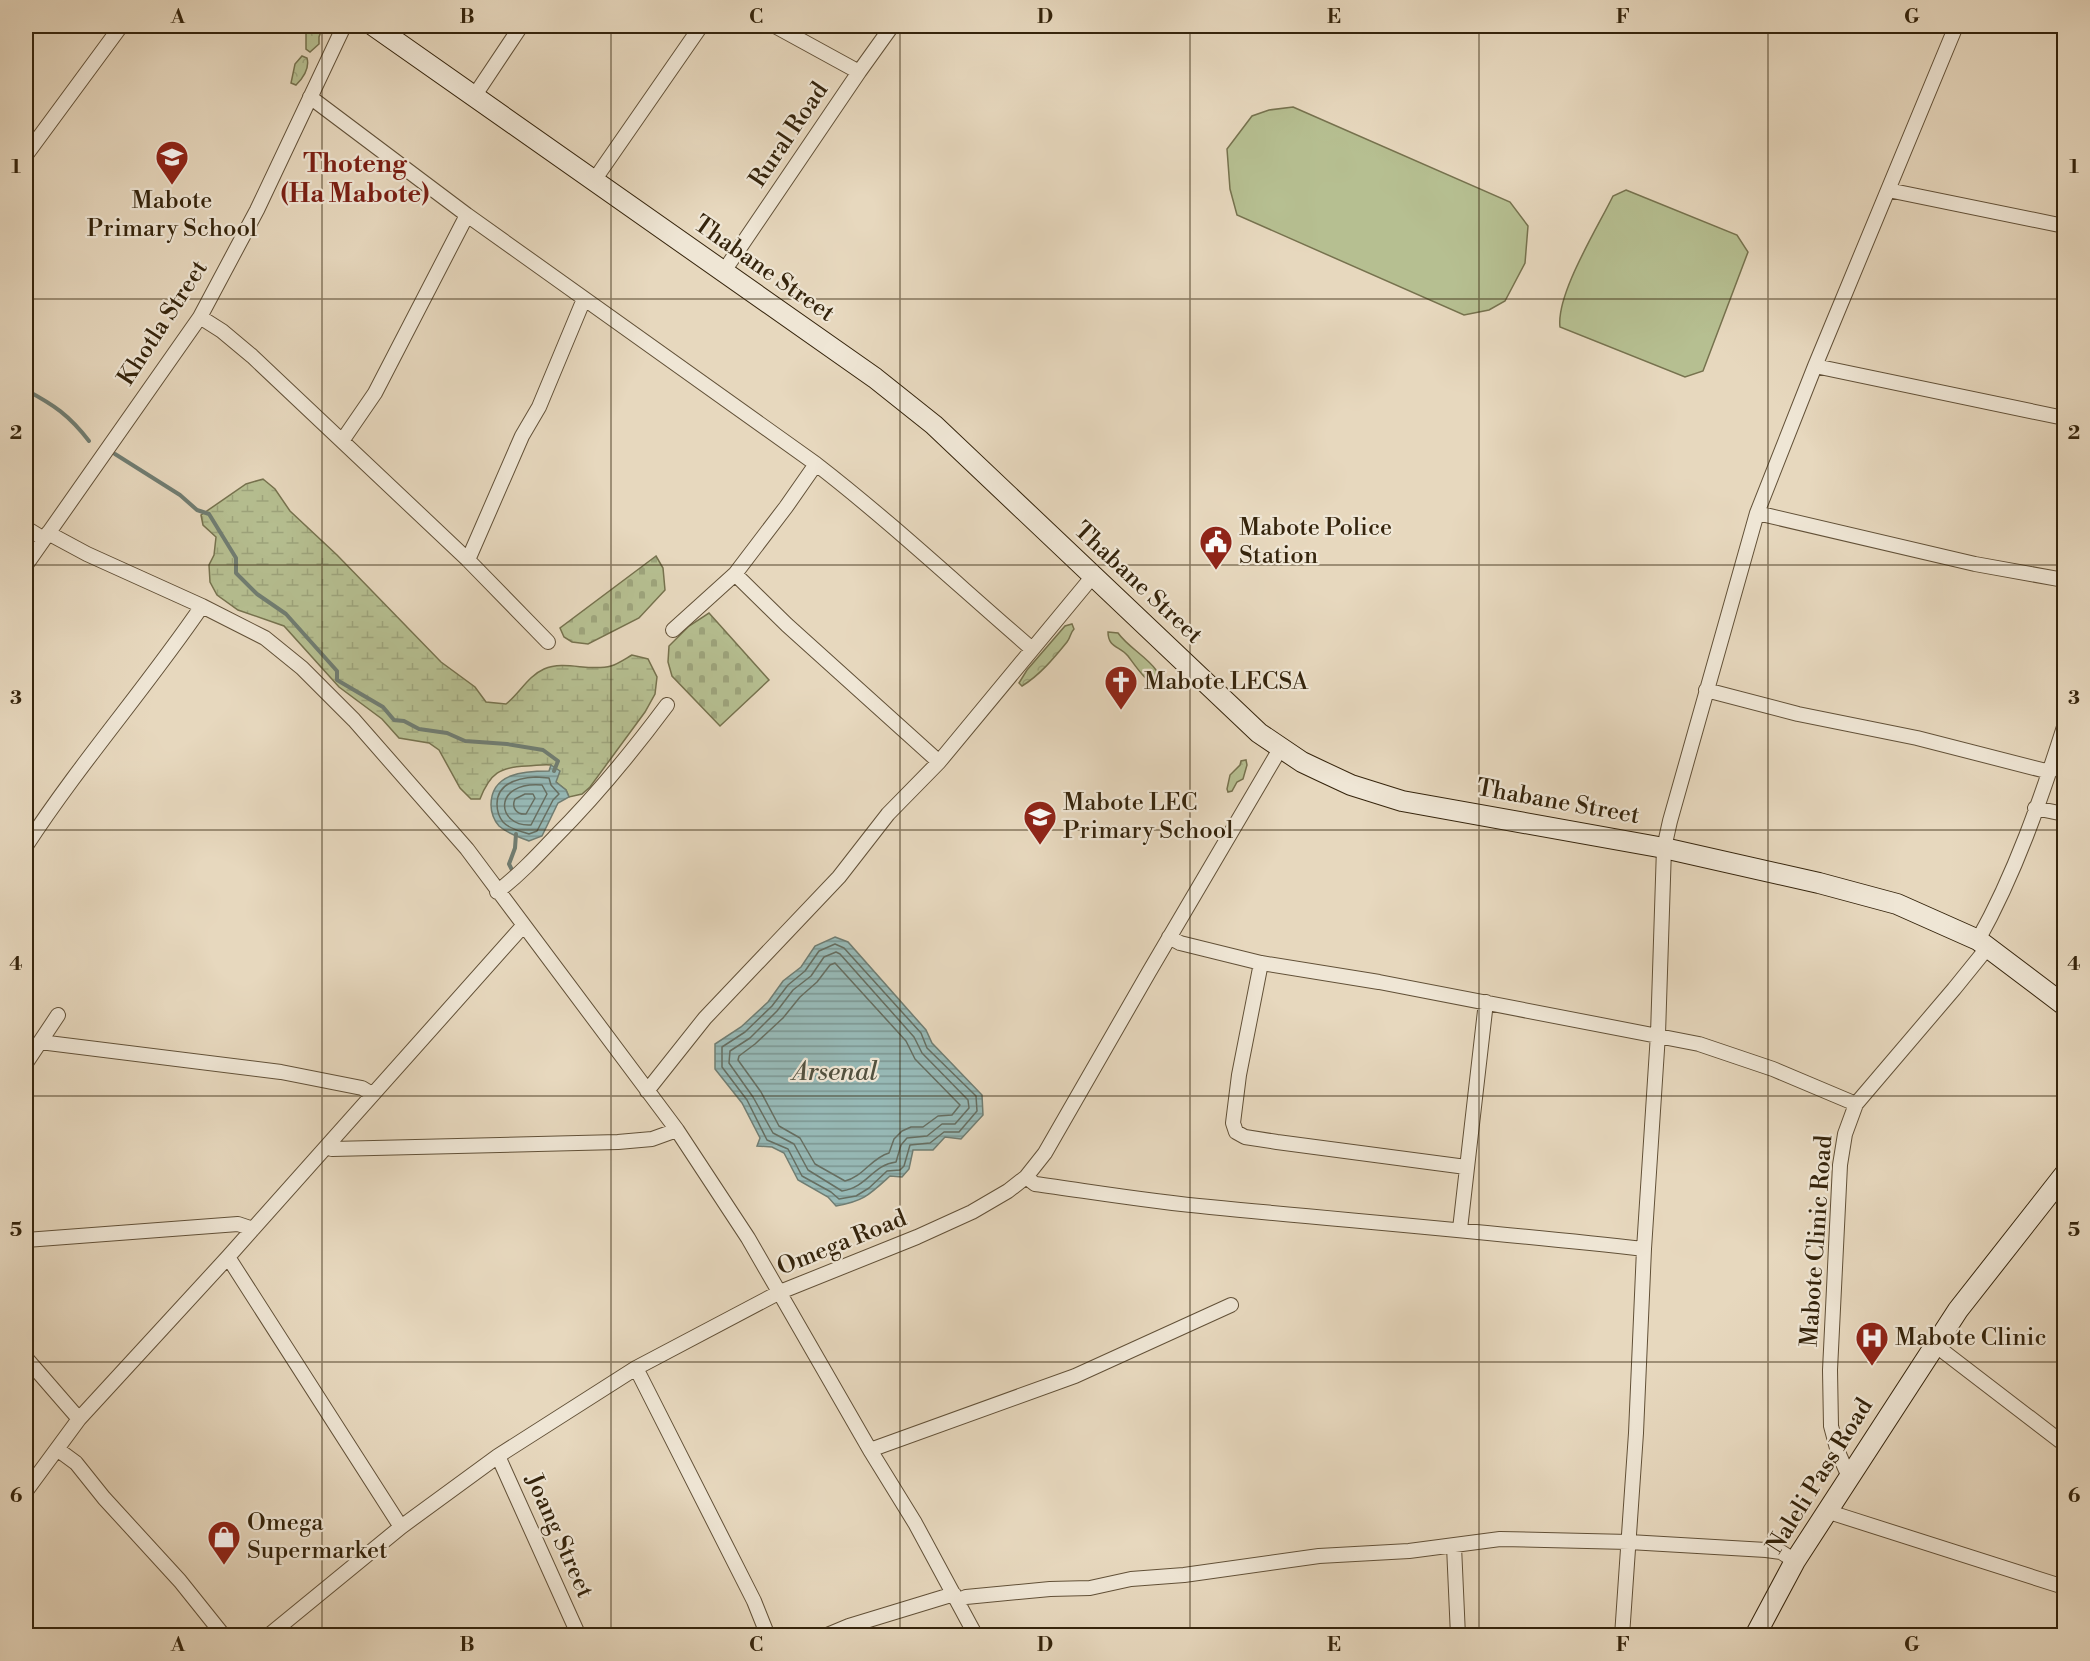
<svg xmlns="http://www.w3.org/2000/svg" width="2090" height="1661" viewBox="0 0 2090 1661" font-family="'Libre Bodoni',serif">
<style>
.grass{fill:#b6bf91;stroke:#76724e;stroke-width:1.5}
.forest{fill:url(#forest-crowns);stroke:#76724e;stroke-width:1.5}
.wetland{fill:url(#wetland-marsh);stroke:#76724e;stroke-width:1.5}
.cemetery{fill:url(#cemetery-stones);stroke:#76724e;stroke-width:1.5}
.water{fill:url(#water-rules);stroke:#707d72;stroke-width:1.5}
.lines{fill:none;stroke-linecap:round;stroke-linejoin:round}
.shore{stroke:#666e61;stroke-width:1.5}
.stream{stroke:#707d72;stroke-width:4}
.street-casing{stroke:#625138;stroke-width:16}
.secondary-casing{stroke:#35240c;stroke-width:22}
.street{stroke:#efe6d5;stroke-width:14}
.secondary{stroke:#efe6d5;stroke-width:20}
.grid{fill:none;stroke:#35240c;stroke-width:1.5;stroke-opacity:0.55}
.labels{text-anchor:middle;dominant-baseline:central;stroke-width:4.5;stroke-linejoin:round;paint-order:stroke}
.street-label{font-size:24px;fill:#35240c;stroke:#efe6d5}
.poi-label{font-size:24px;fill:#35240c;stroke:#efe6d5;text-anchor:start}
.neighbourhood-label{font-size:26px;font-weight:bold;fill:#7a1f14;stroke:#efe6d5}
.water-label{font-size:26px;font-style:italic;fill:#52513f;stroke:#efe6d5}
.neatline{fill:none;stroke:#35240c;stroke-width:2}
.grid-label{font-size:20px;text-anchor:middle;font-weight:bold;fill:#35240c}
</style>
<defs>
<pattern id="forest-crowns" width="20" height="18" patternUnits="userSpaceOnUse" patternTransform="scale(1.5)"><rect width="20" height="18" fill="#b6bf91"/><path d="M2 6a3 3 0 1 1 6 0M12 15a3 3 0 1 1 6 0" fill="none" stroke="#9da47c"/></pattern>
<pattern id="wetland-marsh" width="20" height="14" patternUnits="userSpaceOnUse" patternTransform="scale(1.5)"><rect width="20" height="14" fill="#b6bf91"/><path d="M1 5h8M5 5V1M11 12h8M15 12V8" fill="none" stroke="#9da47c"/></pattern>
<pattern id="cemetery-stones" width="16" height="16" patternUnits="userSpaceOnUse" patternTransform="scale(1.5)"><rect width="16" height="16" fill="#b6bf91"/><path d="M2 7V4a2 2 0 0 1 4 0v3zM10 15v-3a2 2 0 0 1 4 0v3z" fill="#9da47c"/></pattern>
<pattern id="water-rules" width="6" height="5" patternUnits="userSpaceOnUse" patternTransform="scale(1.5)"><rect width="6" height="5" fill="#97b9b6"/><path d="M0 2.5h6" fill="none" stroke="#7c9692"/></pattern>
</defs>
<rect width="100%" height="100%" fill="#e7d8be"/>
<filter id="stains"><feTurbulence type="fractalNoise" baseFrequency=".00333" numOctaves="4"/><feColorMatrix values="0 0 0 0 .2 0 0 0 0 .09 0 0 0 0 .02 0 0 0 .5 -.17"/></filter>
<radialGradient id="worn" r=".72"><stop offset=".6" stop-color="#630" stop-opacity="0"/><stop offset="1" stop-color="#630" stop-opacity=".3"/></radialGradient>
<path class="grass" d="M 1293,107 L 1510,202 L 1528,226 L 1525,263 L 1505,301 L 1489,310 L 1464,315 L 1237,215 L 1230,189 L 1227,149 L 1252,116 L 1269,110 Z
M 1626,190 L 1737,235 L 1748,252 L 1703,371 L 1685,377 L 1560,327 C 1556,294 1598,227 1613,196 Z"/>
<path class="forest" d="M 306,26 L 323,26 L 319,37 L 319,44 L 310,52 L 306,49 Z
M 302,56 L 307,58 C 310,69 303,78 296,85 L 291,83 L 295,64 Z
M 1072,624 L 1074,629 C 1070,633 1071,637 1067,642 C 1054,658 1040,675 1022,686 L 1019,683 L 1027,670 L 1065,626 Z
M 1108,632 L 1118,633 C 1128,647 1147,657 1156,670 C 1159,674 1161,679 1164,683 L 1162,688 C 1146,683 1137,668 1128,656 C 1120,646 1108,648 1108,632 Z
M 1246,760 L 1247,765 L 1243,779 L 1237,782 L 1232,791 L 1228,792 L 1227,789 L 1230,775 L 1240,765 L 1241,761 Z"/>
<path class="wetland" d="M 263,479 L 275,489 L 290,511 L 337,555 L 441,662 L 475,687 L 486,702 L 506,704 C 519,694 528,676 544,669 C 565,660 589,672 611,666 C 618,664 625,659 632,655 L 648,659 L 657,677 L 655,694 L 645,712 L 590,787 L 582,794 L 569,797 L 566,790 L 556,782 L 551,765 C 542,764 535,766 527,766 C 500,767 490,773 480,799 L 471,799 L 460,788 L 439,750 L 429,743 L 399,738 L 382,719 L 339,687 L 284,626 L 238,610 L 217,595 L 210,582 L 209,565 L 214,555 L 216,537 L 203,525 L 201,515 L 246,484 Z"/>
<path class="cemetery" d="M 656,556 L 663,568 L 665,590 L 639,618 L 588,644 L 572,642 L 564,637 L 560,628 Z
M 709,613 L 769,680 L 720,726 L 672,676 L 668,662 L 669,646 L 689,626 Z"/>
<path class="water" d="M 551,765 L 560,771 L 556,782 L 566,790 L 569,797 L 558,803 L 542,836 L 529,841 C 519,837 508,834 499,826 C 494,821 491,812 491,805 C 491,773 524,771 549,771 Z
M 835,937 L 848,942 L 926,1030 L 932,1043 L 982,1095 L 983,1115 L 961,1139 L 945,1137 L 933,1150 L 913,1150 L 909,1169 L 902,1177 L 890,1176 C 869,1195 864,1201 836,1206 L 828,1197 L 798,1180 L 784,1153 L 772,1147 L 757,1146 L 760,1138 L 742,1103 L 715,1069 L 715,1044 L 741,1027 L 768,1002 L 783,981 L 801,967 L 815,946 Z"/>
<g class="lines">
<path class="shore" d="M 536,777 L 549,778 L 551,785 L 559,794 L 553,800 L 537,831 L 529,834 C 520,831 509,829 503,822 C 499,817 497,810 497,804 C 497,783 519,778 536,777 Z
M 542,785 L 547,794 L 531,825 C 496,827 492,781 542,785 Z
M 533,794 L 535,798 L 526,814 C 517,815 511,808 515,799 L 525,794 Z
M 835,944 L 844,948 L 921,1033 L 927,1048 L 976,1096 L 977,1111 L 959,1132 L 944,1132 L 930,1143 L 910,1145 L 904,1166 L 900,1170 L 887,1171 L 869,1188 L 856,1196 L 839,1199 L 831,1192 L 802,1176 L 788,1149 L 767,1140 L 747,1100 L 722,1067 L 722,1047 L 745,1032 L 772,1006 L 788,985 L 805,971 L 819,951 Z
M 836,952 L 840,954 L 914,1037 L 922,1053 L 968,1100 L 969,1108 L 955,1124 L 942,1124 L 927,1136 L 907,1138 L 901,1145 L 896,1162 C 872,1165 868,1187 842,1191 L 808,1170 L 794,1144 L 773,1133 L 753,1097 L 729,1063 L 730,1051 L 750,1038 L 777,1011 L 793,990 L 811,976 L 824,957 Z
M 835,963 L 906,1041 L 915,1059 L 960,1105 L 952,1115 L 938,1116 L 923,1127 L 911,1127 L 902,1131 L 894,1139 L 889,1153 C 871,1158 863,1177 845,1181 L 815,1164 L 800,1138 L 779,1126 L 761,1092 L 738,1060 L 739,1056 L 755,1044 L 783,1018 L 800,997 L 817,982 L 830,965 Z"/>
<path class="stream" d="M 26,390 C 54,405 69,415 89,441
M 115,454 L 180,495 L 197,510 L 209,514 L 236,558 L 236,573 L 257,594 L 286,614 L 337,671 L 337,680 L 383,707 L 394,720 L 404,721 L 419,729 L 447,733 L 465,741 L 507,744 L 543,750 L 558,761 L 554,771
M 514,874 L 509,864 L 515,848 L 516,834"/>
<g class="street-casing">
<path id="street" d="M 775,26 L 859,72
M 475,95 L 521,26
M 310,97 L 467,215 L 816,464 C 891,522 960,587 1032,649
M 26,155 L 121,26
M 595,179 L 701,26
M 1888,190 L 2064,226
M 724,271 L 859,72 L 892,26
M 200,317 L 222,331 L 252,356 L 468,560 L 548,642
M 1815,366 L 2064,418
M 342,441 L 375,393 L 467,215
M 1757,513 L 1975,564 L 2064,580
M 26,528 L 44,539
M 48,533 L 87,554 L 202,606 L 265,638 L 302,668 L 354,720 L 467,849 L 677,1130 L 748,1238 L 870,1450 L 915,1523 L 976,1636
M 468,560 L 522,436 L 539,407 L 584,299
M 26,565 L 200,317 L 257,210 L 344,26
M 735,574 L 787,625 L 939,762
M 673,630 L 735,574 L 786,507 L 816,464
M 1706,690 L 1798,714 L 1917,738 L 2050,772
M 2035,808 L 2064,814
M 26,846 C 80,763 146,688 202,606
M 497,892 C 518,876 536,857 554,838 C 595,797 632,752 667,705
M 1169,937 L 1180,943 L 1261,963 L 1379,982 L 1699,1044 L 1773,1069 L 1856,1104
M 1978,940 C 2015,874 2041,799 2064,727
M 1261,963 L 1239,1075 L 1233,1123 L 1236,1132 L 1245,1137 L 1277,1142 L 1466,1167
M 40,1042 L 281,1072 L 362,1088 L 372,1094
M 26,1063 L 58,1015
M 647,1091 L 705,1018 L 839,877 L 888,814 L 939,762 L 1093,576
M 326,1147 L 332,1149 L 618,1142 L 652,1139 L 677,1130
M 1026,1177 L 1035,1184 C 1093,1192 1152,1202 1210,1207 C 1355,1221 1500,1233 1644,1249
M 1460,1229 L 1486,1002
M 26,1240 L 238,1224 L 253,1229
M 228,1257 L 401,1527
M 1935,1345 L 2064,1444
M 26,1358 L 79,1419
M 636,1368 L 754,1601 L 768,1636
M 57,1449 L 76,1463 L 104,1498 L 180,1581 L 224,1636
M 870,1450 L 1075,1376 L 1231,1305
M 498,1456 L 579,1636
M 1849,1477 L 1838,1452 L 1831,1426 L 1830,1370 L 1840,1165 L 1845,1134 L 1856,1104 L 1954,989 L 1988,947
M 26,1491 L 79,1419 L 228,1257 L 523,926
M 1826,1511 L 2064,1587
M 1454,1546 L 1458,1636
M 957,1601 L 966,1597 L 1050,1589 L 1090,1588 L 1131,1579 L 1184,1575 L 1319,1556 L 1409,1551 L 1500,1539 L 1629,1542 L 1766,1550 L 1781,1552 L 1795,1561
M 268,1636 L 401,1527 L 498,1456 L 636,1368 L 780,1292 L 917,1237 L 972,1212 L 1008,1191 L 1026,1177 L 1045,1153 L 1149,972 L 1280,749
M 825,1636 L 849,1626 L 954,1594
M 1622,1636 L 1636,1433 L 1644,1249 L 1658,1034 L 1664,848 L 1670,821 L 1757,513 L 1815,366 L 1956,26"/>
</g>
<g class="secondary-casing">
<path id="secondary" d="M 374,26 L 875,378 L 934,425 L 1259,733 L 1302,762 L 1321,771 L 1351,785 L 1402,801 L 1664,848 L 1819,883 L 1897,904 L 1978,940 L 2064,1005
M 1755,1636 L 1795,1561 L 1958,1310 L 2064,1175"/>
</g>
<use href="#street" class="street"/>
<use href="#secondary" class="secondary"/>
</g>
<path class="grid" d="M 322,26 L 322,1636M 611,26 L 611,1636M 900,26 L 900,1636M 1190,26 L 1190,1636M 1479,26 L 1479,1636M 1768,26 L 1768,1636M 26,299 L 2064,299M 26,565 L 2064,565M 26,830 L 2064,830M 26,1096 L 2064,1096M 26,1362 L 2064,1362"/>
<defs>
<g id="school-pin" transform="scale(1.725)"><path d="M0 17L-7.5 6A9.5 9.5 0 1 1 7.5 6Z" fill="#8f2418" stroke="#efe6d5"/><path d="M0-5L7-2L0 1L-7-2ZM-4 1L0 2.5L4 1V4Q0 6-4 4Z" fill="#fff"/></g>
<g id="civic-pin" transform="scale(1.725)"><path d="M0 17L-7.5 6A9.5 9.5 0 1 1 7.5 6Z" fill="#8f2418" stroke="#efe6d5"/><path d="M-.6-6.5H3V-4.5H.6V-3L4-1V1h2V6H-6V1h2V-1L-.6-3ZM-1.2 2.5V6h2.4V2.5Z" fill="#fff"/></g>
<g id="church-pin" transform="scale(1.725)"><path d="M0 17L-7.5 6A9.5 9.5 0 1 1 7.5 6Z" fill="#8f2418" stroke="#efe6d5"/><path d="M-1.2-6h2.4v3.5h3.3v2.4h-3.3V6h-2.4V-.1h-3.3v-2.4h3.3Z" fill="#fff"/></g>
<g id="hospital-pin" transform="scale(1.725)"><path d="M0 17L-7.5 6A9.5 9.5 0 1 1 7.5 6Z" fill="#8f2418" stroke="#efe6d5"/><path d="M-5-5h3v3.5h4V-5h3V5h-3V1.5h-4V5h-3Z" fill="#fff"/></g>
<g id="shop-pin" transform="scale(1.725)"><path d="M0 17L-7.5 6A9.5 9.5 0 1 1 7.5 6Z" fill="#8f2418" stroke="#efe6d5"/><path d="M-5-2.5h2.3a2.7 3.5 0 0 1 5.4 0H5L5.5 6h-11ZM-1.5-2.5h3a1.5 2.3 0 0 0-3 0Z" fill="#fff"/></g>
</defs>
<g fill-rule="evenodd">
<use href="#school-pin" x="172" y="157"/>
<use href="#civic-pin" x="1216" y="542"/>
<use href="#church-pin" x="1121" y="682"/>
<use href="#school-pin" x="1040" y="817"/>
<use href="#hospital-pin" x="1872" y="1338"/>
<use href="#shop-pin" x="224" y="1537"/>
</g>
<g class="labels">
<g class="street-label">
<text transform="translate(789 135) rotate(-56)">Rural Road</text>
<text transform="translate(764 269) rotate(35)">Thabane Street</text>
<text transform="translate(163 323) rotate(-57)">Khotla Street</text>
<text transform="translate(1138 583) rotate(43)">Thabane Street</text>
<text transform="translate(1558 802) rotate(10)">Thabane Street</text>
<text transform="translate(1817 1241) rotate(-86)">Mabote Clinic Road</text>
<text transform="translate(842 1243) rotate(-22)">Omega Road</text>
<text transform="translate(1820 1476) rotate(-58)">Naleli Pass Road</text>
<text transform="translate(559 1536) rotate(66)">Joang Street</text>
</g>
<g class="poi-label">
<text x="172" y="201" text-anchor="middle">Mabote<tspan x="172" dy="28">Primary School</tspan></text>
<text x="1239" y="528">Mabote Police<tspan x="1239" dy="28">Station</tspan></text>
<text x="1144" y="682">Mabote LECSA</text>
<text x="1063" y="803">Mabote LEC<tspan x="1063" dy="28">Primary School</tspan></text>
<text x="1895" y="1338">Mabote Clinic</text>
<text x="247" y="1523">Omega<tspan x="247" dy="28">Supermarket</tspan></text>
</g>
<g class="neighbourhood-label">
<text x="355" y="164">Thoteng<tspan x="355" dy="30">(Ha Mabote)</tspan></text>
</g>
<g class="water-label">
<text x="835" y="1072">Arsenal</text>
</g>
</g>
<rect width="2090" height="1661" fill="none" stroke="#e7d8be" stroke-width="66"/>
<rect x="33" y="33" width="2024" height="1595" class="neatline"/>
<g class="grid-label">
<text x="178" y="23">A</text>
<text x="467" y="23">B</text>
<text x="756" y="23">C</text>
<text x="1045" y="23">D</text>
<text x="1334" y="23">E</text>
<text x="1623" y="23">F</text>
<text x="1912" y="23">G</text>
<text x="16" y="173">1</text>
<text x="2074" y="173">1</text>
<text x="16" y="439">2</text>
<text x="2074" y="439">2</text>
<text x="16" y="704">3</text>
<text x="2074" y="704">3</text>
<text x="16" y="970">4</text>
<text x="2074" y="970">4</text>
<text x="16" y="1236">5</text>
<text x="2074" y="1236">5</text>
<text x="16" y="1502">6</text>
<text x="2074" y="1502">6</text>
<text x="178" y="1651">A</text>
<text x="467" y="1651">B</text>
<text x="756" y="1651">C</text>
<text x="1045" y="1651">D</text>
<text x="1334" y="1651">E</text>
<text x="1623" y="1651">F</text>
<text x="1912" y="1651">G</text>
</g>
<rect width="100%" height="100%" filter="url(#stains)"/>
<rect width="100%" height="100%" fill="url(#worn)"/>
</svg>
